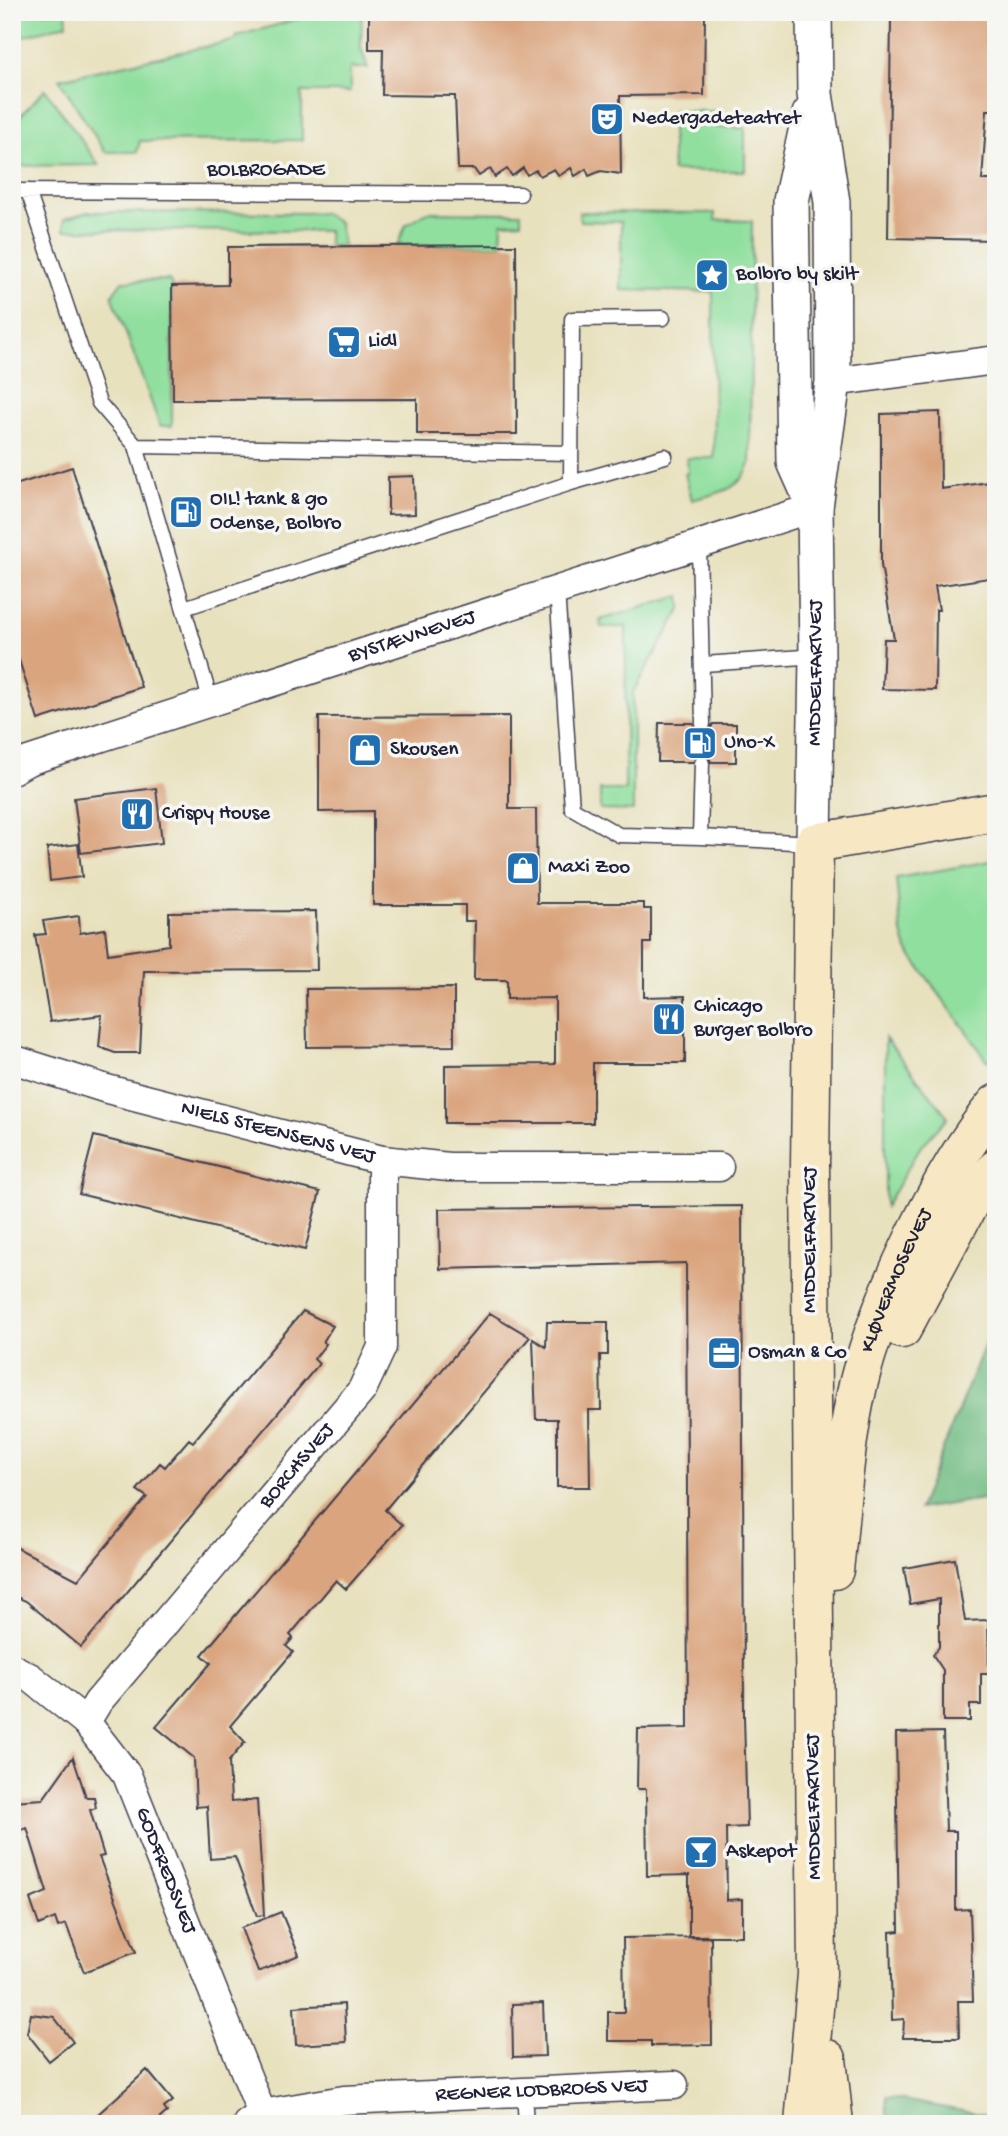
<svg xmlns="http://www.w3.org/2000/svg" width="1008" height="2136" viewBox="0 0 1008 2136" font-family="'Gochi Hand',sans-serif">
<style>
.green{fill:#90df9e;stroke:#59806c;stroke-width:2}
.forest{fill:#74be85;stroke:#4b7060;stroke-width:2}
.building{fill:#daa47e}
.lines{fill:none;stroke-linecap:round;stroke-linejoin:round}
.service-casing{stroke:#403f4f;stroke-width:17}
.minor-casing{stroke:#403f4f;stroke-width:31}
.tertiary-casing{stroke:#403f4f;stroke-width:38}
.secondary-casing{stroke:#403f4f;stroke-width:41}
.service{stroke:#fff;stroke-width:14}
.minor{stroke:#fff;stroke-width:28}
.tertiary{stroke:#fff;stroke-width:35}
.secondary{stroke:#f7e8c3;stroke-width:38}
.labels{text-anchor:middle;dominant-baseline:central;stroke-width:7;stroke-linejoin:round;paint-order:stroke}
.poi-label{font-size:21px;fill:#22223b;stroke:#f6f6f2;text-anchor:start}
.street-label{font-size:21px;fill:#22223b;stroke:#f6f6f2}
</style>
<rect width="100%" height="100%" fill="#f6f6f2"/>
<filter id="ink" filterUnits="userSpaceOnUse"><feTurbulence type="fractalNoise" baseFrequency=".0143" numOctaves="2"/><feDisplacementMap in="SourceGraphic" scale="14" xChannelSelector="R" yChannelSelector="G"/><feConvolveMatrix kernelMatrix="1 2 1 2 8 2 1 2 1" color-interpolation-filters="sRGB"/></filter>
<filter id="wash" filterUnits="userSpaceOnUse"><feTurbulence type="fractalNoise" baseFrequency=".00686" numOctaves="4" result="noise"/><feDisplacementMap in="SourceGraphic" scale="28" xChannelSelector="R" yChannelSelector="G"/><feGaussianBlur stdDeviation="1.57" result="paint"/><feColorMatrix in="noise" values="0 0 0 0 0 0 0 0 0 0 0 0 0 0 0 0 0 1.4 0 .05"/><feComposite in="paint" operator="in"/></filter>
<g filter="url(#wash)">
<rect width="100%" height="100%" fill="#e8e1be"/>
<path class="green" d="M 21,12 L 66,12 L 67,24 L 21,37 Z
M 323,12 L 362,12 L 361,48 L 368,68 L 350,68 L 350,92 L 302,92 L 302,140 L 140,141 L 137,152 L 105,152 L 59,79 L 236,40 L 237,36 Z
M 45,89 L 99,165 L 12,166 L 12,125 Z
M 672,111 L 714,111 L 714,127 L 745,128 L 745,171 L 672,171 Z
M 87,212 L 323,213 L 339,223 L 343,246 L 329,246 L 328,231 L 64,230 L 64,219 Z
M 427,212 L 521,213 L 521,222 L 502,223 L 501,245 L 397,246 L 406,225 Z
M 579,212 L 715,213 L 715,220 L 752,221 L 750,464 C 741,491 717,493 692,500 L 685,474 L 688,473 L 687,458 L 714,458 L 713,292 L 621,290 L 621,222 L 580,221 Z
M 169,280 L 172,286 L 172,426 L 160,426 L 112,295 L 122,281 Z
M 680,596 L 681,609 L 633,692 L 633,811 L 600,810 L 600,790 L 625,790 L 626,627 L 601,627 L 600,620 Z
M 996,860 L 996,1053 L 988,1061 L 907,950 L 901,929 L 896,878 Z
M 885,1038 L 948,1117 L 919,1149 L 885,1207 Z"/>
<path class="forest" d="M 996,1321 L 996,1497 L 919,1509 L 993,1324 Z
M 886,2097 L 996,2117 L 996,2124 L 888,2124 Z"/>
<g id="blocks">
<path class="building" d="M 369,12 L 705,12 L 704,95 L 620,96 L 621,174 L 601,171 L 589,176 L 586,169 L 575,176 L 571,168 L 559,176 L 554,169 L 540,176 L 536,170 L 527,175 L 523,168 L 512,176 L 507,169 L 495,177 L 490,169 L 479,176 L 474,169 L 458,169 L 455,96 L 382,95 L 383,49 L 369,49 Z
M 893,12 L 996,12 L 996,110 L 987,110 L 982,180 L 996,180 L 996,240 L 888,238 L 891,18 L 894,17 Z
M 516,245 L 517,434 L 417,434 L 417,399 L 173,400 L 172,286 L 228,285 L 228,247 Z
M 940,412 L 941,489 L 996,481 L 996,577 L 935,586 L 939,610 L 936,610 L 935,690 L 882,689 L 884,639 L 894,639 L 881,565 L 881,414 Z
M 72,467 L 141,687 L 38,720 L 12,638 L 12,486 Z
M 414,476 L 415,514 L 388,515 L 388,477 Z
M 509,716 L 509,809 L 536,809 L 537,903 L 644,903 L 644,909 L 651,909 L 651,943 L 644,943 L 644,997 L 685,996 L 685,1063 L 593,1063 L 593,1123 L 445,1123 L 445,1065 L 555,1064 L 555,998 L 507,999 L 507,980 L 474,980 L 475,921 L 465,921 L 465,905 L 373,905 L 373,811 L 319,812 L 319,717 Z
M 659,723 L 693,723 L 695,730 L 703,734 L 709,732 L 713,724 L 736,724 L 736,762 L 711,762 L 708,755 L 702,753 L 693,762 L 658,762 Z
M 156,788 L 162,843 L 81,853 L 74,798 Z
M 78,844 L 82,877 L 50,881 L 47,848 Z
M 316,911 L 317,970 L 144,971 L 140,1053 L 115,1053 L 99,1047 L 102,1015 L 50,1022 L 35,935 L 46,934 L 43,921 L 79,916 L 80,933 L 105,929 L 108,954 L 169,945 L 169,912 Z
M 454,988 L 454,1046 L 307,1047 L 306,989 Z
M 94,1136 L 320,1192 L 305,1250 L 79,1194 Z
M 742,1206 L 744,1717 L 747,1827 L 726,1828 L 727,1900 L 742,1899 L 742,1936 L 689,1936 L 689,1875 L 647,1876 L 646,1789 L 637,1789 L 638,1729 L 688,1728 L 686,1263 L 440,1269 L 439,1209 Z
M 303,1311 L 333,1326 L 323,1342 L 326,1344 L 314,1359 L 319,1364 L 81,1647 L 26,1601 L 12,1595 L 12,1545 L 78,1580 L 147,1497 L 137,1490 L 160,1463 L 165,1467 L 189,1439 L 193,1442 Z
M 490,1313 L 530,1337 L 385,1510 L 402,1525 L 346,1589 L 336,1580 L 290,1635 L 293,1638 L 286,1646 L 293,1652 L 230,1726 L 245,1742 L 229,1761 L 231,1802 L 257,1800 L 264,1915 L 257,1916 L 235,1857 L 210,1859 L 207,1806 L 196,1807 L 194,1758 L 156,1727 L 211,1663 L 202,1655 Z
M 547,1322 L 608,1322 L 608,1355 L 600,1355 L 601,1410 L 589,1410 L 590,1487 L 557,1487 L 557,1419 L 536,1419 L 533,1339 L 546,1347 Z
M 955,1559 L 965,1621 L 988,1620 L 989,1674 L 981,1674 L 981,1705 L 970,1705 L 970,1721 L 943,1721 L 943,1670 L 933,1655 L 939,1647 L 939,1599 L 910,1604 L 904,1568 Z
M 943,1732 L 946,1831 L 956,1831 L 956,1910 L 970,1909 L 973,2001 L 958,2001 L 959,2038 L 903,2038 L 904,2019 L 892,2020 L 890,1932 L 899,1931 L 896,1733 Z
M 73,1757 L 86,1797 L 94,1797 L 96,1808 L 90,1810 L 104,1856 L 99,1857 L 136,1952 L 84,1972 L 66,1924 L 58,1927 L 55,1918 L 39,1925 L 30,1899 L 47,1892 L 27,1828 L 12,1833 L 12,1801 L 43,1799 Z
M 281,1912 L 299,1955 L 258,1972 L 241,1928 Z
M 711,1937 L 712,2045 L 651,2046 L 651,2041 L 608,2041 L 608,2012 L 624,2012 L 623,1938 Z
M 543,2003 L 545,2056 L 513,2057 L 512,2004 Z
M 344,2004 L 346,2042 L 296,2045 L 294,2007 Z
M 31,2014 L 54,2017 L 73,2042 L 49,2061 L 27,2033 Z
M 147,2070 L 173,2101 L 164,2108 L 167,2112 L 153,2124 L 87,2124 Z"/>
</g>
</g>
<g filter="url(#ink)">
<use href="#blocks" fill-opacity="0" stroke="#403f4f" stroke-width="2"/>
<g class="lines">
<g class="service-casing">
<path id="service" d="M 12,191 L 520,194
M 28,191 L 99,403 L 136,446 L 211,702
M 136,446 L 571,453
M 571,483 L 665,456
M 699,544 L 703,724
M 557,590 L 572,808 L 619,835 L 700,837
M 184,608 L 571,483 L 572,319 L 663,318
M 704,664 L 817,656
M 702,763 L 700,837 L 813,843
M 524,2092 L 526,2124"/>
</g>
<g class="minor-casing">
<g id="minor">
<path d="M 833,382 L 996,360"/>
<path id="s1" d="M 12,770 L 28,761 L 815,507"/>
<path id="s2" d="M 12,1059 L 107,1089 L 382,1160 L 449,1167 L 719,1167"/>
<path id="s3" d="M 12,1668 L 31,1678 L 86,1722 L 127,1775 L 262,2114"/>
<path id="s4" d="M 86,1722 L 98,1702 L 362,1390 L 382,1347 L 382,1160"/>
<path id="s5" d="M 247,2124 L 262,2114 L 344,2100 L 674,2085"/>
</g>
</g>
<g class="tertiary-casing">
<g id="tertiary">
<path d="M 810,114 L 791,201 L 795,462 L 815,507"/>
<path id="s6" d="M 814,843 L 817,656 L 815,507 L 833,382 L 832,202 L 815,94 L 814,12"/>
</g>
</g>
<g class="secondary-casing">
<g id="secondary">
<path d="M 902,1329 L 971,1200 L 996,1169"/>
<path id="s7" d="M 834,1570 C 841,1509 844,1445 858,1385 C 879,1300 940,1172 996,1104"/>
<path d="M 827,2059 L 834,2124"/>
<path d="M 804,2124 L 817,1974 L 810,1165 L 814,843 L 996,812"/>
</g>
</g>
<use href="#service" class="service"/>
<use href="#minor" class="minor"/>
<use href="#tertiary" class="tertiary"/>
<use href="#secondary" class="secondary"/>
</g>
</g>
<defs>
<g id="theatre-square" transform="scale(1.75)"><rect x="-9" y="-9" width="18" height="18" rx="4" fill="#1f6fb2" stroke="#f6f6f2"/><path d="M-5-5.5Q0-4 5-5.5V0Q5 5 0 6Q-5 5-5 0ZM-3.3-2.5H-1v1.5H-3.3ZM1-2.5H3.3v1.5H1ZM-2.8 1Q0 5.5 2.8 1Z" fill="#fff"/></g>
<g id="sight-square" transform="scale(1.75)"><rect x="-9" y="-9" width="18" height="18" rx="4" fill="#1f6fb2" stroke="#f6f6f2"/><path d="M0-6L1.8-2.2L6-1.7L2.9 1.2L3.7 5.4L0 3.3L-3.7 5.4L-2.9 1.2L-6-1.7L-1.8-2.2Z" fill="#fff"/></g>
<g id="supermarket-square" transform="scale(1.75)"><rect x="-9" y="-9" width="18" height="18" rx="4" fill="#1f6fb2" stroke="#f6f6f2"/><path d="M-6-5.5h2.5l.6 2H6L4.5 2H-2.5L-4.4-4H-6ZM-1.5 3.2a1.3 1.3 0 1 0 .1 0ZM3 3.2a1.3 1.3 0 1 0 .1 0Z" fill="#fff"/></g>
<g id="fuel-square" transform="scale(1.75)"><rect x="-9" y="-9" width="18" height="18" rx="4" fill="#1f6fb2" stroke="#f6f6f2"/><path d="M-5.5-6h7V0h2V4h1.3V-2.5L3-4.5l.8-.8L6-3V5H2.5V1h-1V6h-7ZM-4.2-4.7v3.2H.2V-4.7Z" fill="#fff"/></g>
<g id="shop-square" transform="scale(1.75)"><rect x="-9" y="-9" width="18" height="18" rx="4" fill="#1f6fb2" stroke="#f6f6f2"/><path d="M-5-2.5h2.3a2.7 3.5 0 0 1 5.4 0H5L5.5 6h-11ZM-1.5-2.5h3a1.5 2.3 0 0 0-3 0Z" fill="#fff"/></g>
<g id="restaurant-square" transform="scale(1.75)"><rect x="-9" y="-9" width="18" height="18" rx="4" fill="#1f6fb2" stroke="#f6f6f2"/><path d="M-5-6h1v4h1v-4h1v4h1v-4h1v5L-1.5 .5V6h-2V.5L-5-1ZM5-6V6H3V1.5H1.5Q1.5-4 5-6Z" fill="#fff"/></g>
<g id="office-square" transform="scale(1.75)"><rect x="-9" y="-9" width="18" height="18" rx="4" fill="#1f6fb2" stroke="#f6f6f2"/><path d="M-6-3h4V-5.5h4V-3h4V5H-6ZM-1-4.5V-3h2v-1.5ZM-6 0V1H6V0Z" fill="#fff"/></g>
<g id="bar-square" transform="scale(1.75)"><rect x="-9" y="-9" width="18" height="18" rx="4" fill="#1f6fb2" stroke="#f6f6f2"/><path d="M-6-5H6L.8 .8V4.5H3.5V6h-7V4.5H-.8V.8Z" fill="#fff"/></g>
</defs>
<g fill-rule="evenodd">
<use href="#theatre-square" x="607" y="119"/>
<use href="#sight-square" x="712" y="275"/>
<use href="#supermarket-square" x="344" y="342"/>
<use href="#fuel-square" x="186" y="512"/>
<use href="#fuel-square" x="700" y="743"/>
<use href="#shop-square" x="365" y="750"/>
<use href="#restaurant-square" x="137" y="814"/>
<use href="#shop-square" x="523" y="868"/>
<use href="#restaurant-square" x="669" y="1019"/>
<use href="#office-square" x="724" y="1353"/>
<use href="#bar-square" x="701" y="1852"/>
</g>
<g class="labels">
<g class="poi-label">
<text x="632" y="119">Nedergadeteatret</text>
<text x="736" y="275">Bolbro by skilt</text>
<text x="368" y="342">Lidl</text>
<text x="210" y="500">OIL! tank &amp; go<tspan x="210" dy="24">Odense, Bolbro</tspan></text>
<text x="724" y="743">Uno-X</text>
<text x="390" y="750">Skousen</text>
<text x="162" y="814">Crispy House</text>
<text x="548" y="868">Maxi Zoo</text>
<text x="694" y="1007">Chicago<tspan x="694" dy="24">Burger Bolbro</tspan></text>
<text x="748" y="1353">Osman &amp; Co</text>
<text x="726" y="1852">Askepot</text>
</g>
<g class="street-label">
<text x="266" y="171">BOLBROGADE</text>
<text stroke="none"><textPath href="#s1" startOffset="422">BYSTÆVNEVEJ</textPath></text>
<text stroke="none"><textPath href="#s6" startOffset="170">MIDDELFARTVEJ</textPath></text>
<text stroke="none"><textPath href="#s2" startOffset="276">NIELS STEENSENS VEJ</textPath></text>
<text transform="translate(811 1240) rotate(-90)">MIDDELFARTVEJ</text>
<text stroke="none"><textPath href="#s7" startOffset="298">KLØVERMOSEVEJ</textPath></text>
<text stroke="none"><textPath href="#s4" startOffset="332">BORCHSVEJ</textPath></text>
<text transform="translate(815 1807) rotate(-91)">MIDDELFARTVEJ</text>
<text stroke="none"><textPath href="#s3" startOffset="262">GODFREDSVEJ</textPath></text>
<text stroke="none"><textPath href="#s5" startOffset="299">REGNER LODBROGS VEJ</textPath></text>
</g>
</g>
<rect width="1008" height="2136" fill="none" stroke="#f6f6f2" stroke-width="42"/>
</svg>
